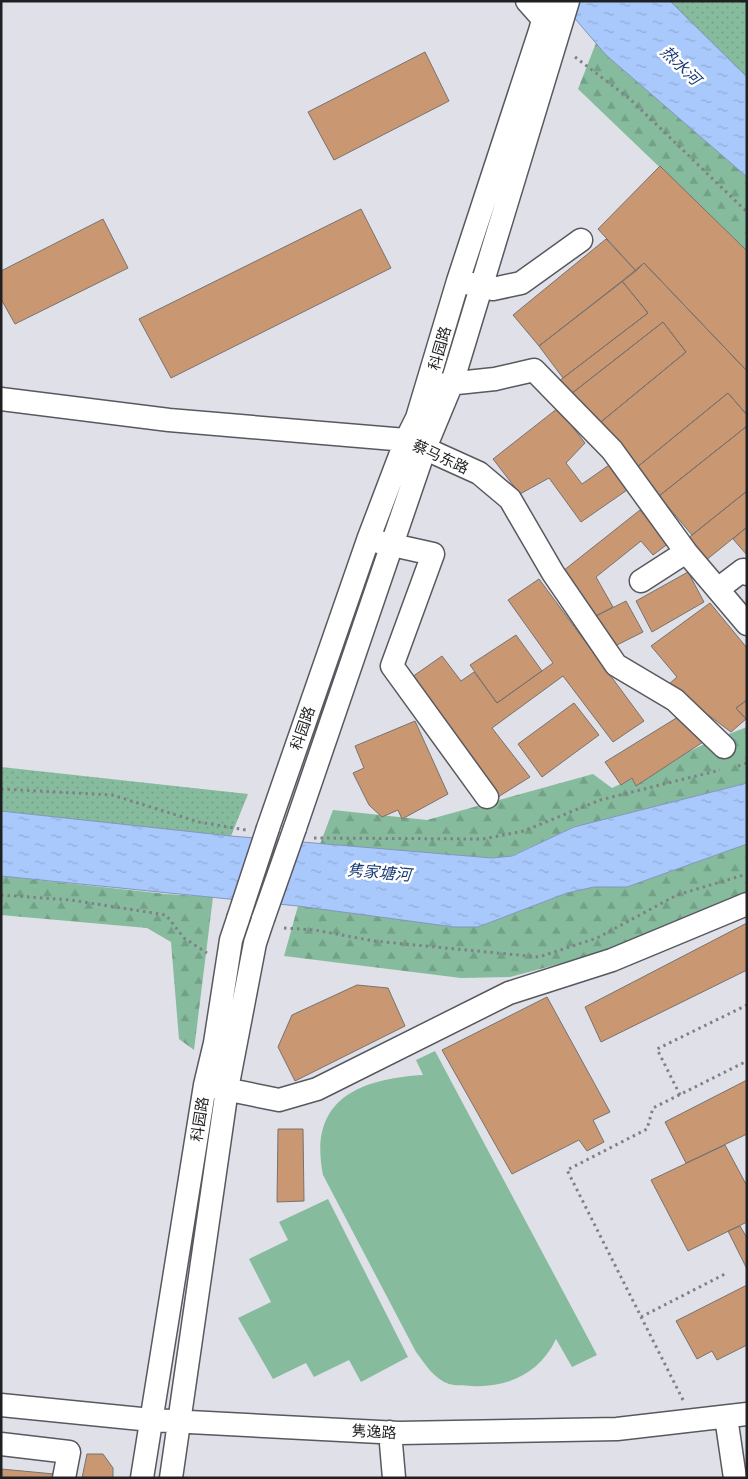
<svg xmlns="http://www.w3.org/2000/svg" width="748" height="1479" viewBox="0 0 748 1479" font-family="'Golos Text','Noto Sans SC',sans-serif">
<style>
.grass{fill:url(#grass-dots)}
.forest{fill:url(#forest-firs)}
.pitch{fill:#86bc9d}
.water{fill:url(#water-ripples);stroke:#8096ba}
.building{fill:#c99772;stroke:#78726e}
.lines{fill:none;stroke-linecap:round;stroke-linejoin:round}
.minor-casing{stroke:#58595f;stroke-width:25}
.path{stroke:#808186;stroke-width:3;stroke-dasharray:2.5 4;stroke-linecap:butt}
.minor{stroke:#fff;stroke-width:22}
.minor-bridge-casing{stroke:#58595f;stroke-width:25;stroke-linecap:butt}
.minor-bridge{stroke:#fff;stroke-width:22}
.labels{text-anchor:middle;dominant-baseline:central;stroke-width:5;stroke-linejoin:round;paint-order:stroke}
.street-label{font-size:15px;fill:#1f2022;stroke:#fff}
.water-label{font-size:16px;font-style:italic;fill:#173a75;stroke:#fff}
</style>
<defs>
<pattern id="grass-dots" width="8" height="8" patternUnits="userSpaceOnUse" patternTransform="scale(1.25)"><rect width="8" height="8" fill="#86bc9d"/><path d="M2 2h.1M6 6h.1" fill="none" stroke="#73a187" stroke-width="1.8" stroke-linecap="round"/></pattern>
<pattern id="forest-firs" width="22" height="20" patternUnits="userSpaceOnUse" patternTransform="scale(1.25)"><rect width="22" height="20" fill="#86bc9d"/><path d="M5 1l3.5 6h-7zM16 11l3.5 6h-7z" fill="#73a187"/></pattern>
<pattern id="water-ripples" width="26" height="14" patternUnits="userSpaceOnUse" patternTransform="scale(1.25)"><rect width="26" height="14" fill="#a9c8fb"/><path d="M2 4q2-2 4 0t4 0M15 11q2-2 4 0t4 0" fill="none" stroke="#91acd7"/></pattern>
</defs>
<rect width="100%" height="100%" fill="#dfe0e8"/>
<path class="grass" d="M 670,1 L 747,1 L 747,77 L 680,12 Z
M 1,767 L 248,794 L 231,836 L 1,811 Z"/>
<path class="forest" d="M 596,43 L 606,55 L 747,177 L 747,251 L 578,89 Z
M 747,727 L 747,783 L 574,827 L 511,856 L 492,858 L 320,844 L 333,810 L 427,820 L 593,774 L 612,788 L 713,740 Z
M 747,844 L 747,895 L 608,951 L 510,977 L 461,978 L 284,956 L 298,906 L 454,927 L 478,927 L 567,893 L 594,887 L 627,887 Z
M 1,876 L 166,894 L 213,897 L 194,1050 L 179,1039 L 171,942 L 147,928 L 1,915 Z"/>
<path class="pitch" d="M 435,1051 L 597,1355 L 572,1367 L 556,1339 C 540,1373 508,1388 472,1386 C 465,1385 455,1386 449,1384 C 434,1379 425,1364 416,1352 L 323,1175 C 308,1100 358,1079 423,1075 L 416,1060 Z
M 328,1199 L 408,1357 L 361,1382 L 349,1360 L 314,1377 L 306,1363 L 273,1379 L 238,1318 L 271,1302 L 249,1259 L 288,1240 L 279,1222 Z"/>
<path class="water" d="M 560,1 L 670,1 L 747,77 L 747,177 L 606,55 Z
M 747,783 L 747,844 L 627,887 L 594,887 L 567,893 L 478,927 L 454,927 L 298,906 L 1,876 L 1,811 L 231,836 L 492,858 L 512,856 L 574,827 Z"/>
<path class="building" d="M 425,52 L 449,101 L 334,160 L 308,112 Z
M 660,166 L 747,251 L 747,371 L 644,263 L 636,271 L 598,229 Z
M 361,209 L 391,268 L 171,378 L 139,319 Z
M 103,219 L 128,268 L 15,324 L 1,299 L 1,271 Z
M 606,239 L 636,271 L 539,346 L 513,315 Z
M 644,263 L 747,371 L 747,415 L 728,393 L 636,468 L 596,426 L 686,352 L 663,322 L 571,394 L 559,381 L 648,313 L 622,281 Z
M 622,281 L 648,313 L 563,378 L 539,346 Z
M 663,322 L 686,352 L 596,426 L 571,394 Z
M 728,393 L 747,415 L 747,426 L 659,496 L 636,468 Z
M 558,408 L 585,443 L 566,463 L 582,484 L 612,463 L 630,488 L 581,522 L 549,478 L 520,494 L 493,459 Z
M 747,426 L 747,491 L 692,535 L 659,496 Z
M 747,491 L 747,527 L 705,561 L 687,539 Z
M 640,510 L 669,543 L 653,555 L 641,541 L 596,577 L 613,607 L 590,619 L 563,571 Z
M 747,527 L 747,555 L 733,539 Z
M 688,572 L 704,602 L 652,632 L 636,601 Z
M 539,579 L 644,721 L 613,742 L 563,676 L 492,728 L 530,777 L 498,797 L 412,677 L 442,656 L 461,681 L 474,672 L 497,703 L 553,663 L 508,600 Z
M 626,601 L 643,632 L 607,650 L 590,619 Z
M 710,603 L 747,648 L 747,700 L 736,708 L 746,719 L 731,732 L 668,685 L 677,677 L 651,646 Z
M 516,635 L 542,671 L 497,703 L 470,665 Z
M 747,700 L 747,720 L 736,708 Z
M 574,703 L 599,735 L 542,777 L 518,744 Z
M 678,717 L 703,742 L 636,786 L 632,778 L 621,785 L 605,762 Z
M 415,721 L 448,794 L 402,819 L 398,810 L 382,817 L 369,805 L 353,773 L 364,768 L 355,746 Z
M 747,923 L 747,970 L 601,1042 L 585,1007 Z
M 357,985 L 388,988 L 405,1026 L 295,1081 L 278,1047 L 292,1015 Z
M 547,997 L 610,1112 L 593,1120 L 604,1142 L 587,1151 L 579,1140 L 512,1174 L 442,1050 Z
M 747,1080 L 747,1134 L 686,1163 L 665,1122 Z
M 278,1129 L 303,1129 L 304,1201 L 277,1202 Z
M 725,1145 L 747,1186 L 747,1222 L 688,1251 L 651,1180 Z
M 740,1226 L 747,1238 L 747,1269 L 728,1231 Z
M 747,1285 L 747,1345 L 717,1360 L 712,1351 L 697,1359 L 676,1321 Z
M 87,1454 L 103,1454 L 113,1468 L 113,1478 L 82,1478 Z
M 1,1469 L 65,1475 L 64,1478 L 1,1478 Z"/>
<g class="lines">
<g class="minor-casing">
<path id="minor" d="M 527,1 L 543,19
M 467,283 L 493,289 L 521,283 L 581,240
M 438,385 L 495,379 L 534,370 L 612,450 L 686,552 L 747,624
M 1,399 L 169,420 L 406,440 L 479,473 L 510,499 L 553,573 L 616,665 L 675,700 L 724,747
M 379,542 L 433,554 L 392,666 L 487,797
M 641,581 L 686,552
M 718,589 L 743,570 L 747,574
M 268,828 L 368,540 L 406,440 L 417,418 L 458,281 L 540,31 L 548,1
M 295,828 L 425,448 L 452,383 L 568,1
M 205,1085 L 279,1100 L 317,1089 L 509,993 L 612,960 L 747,904
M 1,1405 L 151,1420 L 399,1433 L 617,1429 L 747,1414
M 726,1417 L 735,1478
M 390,1432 L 394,1478
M 1,1444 L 69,1452 L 64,1478
M 142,1478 L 205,1085 L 215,1043 L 231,940 L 238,919
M 171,1478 L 227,1089 L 255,943 L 263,919"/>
</g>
<path class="path" d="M 575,57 L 630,99 L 747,212
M 738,766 L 747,763
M 1,789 L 112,795 L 199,822 L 246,830
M 314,838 L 483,839 L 524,831 L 600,800 L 720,770
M 1,895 L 71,900 L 166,915 L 184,938 L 207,953
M 284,928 L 315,930 L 374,941 L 539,957 L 597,938 L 677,895 L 747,874
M 680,1095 L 657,1049 L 747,1005
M 641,1317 L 725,1274
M 683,1400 L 567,1170 L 647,1129 L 653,1108 L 747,1061"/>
<use href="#minor" class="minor"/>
<g class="minor-bridge-casing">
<path id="minor-bridge" d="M 238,919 L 268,828
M 263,919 L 295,828"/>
</g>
<use href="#minor-bridge" class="minor-bridge"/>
</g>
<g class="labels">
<g class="street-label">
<text transform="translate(439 348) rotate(-74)">科园路</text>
<text transform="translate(441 456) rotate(25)">蔡马东路</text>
<text transform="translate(302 728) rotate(-71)">科园路</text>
<text transform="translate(199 1119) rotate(-81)">科园路</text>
<text transform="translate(374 1431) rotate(3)">隽逸路</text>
</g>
<g class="water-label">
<text transform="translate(681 65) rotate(44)">热水河</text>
<text transform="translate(379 872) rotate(5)">隽家塘河</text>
</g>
</g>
<rect width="748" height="1479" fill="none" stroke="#1f2022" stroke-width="5"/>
</svg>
